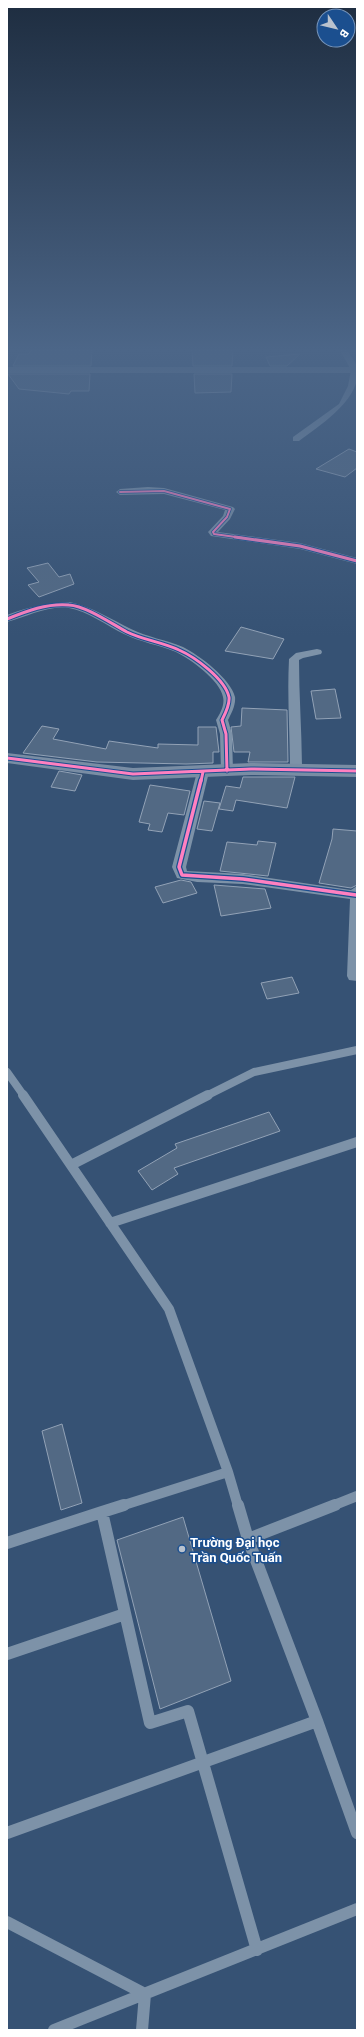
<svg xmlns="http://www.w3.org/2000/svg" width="364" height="2037" viewBox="0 0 364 2037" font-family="Roboto,sans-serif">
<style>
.building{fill:#526984;stroke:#92a2b6}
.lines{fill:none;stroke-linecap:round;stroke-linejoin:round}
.lane-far2{stroke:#7d92a8;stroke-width:8}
.lane-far1{stroke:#7d92a8;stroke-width:10}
.lane{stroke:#7d92a8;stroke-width:12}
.street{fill:#7d92a8;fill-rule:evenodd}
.secondary{fill:#798da4;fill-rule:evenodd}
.highway{fill:#7e92a7;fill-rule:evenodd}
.cycleway-far2-casing{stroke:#1b4f8f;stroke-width:3.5}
.cycleway-far1-casing{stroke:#1b4f8f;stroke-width:5}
.cycleway-casing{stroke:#1b4f8f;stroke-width:6}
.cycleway-far2{stroke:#ff80c0;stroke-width:2}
.cycleway-far1{stroke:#ff80c0;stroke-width:3}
.cycleway{stroke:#ff80c0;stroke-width:3.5}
.poi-dot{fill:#b9c2ce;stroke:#1b4f8f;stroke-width:1.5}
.labels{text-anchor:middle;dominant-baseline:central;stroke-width:3;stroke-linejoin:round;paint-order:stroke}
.near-poi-label{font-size:13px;font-weight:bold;fill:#fff;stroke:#1b4f8f;text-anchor:start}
</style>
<rect width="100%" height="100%" fill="#365274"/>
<path class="building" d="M 31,350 L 92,350 L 91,366 L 13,366 L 19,354 L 29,354 Z
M 192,350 L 233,350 L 232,366 L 193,366 Z
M 300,354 L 287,366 L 270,366 L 266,357 Z
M 8,374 L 90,374 L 89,391 L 71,391 L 69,394 L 19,389 Z
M 194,374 L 232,374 L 231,392 L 195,393 Z
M 349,449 L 357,452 L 357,468 L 345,477 L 316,469 Z
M 48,563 L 59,577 L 70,574 L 74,584 L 39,597 L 28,585 L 39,582 L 27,568 Z
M 241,627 L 284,639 L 273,659 L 225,651 Z
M 335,689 L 341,718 L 316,719 L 311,691 Z
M 242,708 L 287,710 L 288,762 L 248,762 L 250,752 L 234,752 L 231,727 L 241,726 Z
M 42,726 L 59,729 L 53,739 L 106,749 L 109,741 L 158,748 L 158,744 L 198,745 L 198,727 L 216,727 L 219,752 L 213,752 L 213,763 L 186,764 L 97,762 L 23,753 Z
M 59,771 L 82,775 L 75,791 L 51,787 Z
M 243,777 L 295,777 L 287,808 L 236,800 L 233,811 L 219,809 L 226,786 L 240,788 Z
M 150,785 L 190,791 L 184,815 L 168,813 L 162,832 L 148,830 L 150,824 L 139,822 Z
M 204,801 L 220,803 L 212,831 L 197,829 Z
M 333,829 L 357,831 L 357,885 L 351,888 L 319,883 L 332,839 Z
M 258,841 L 276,843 L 268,876 L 220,871 L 227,842 L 257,845 Z
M 181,880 L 191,882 L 197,893 L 163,903 L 155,887 Z
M 214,885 L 265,889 L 271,908 L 221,916 Z
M 292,977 L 299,993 L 267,999 L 261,983 Z
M 269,1112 L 280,1131 L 174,1168 L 178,1174 L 152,1190 L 138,1171 L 177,1148 L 175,1144 Z
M 62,1424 L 82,1503 L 61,1510 L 42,1431 Z
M 183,1517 L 231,1681 L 160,1709 L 117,1540 Z"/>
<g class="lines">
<path class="lane-far2" d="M 7,1072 L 24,1096
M 206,1096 L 254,1072 L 357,1050"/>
<path class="lane-far1" d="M 23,1095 L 169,1309 L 228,1472 L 238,1506
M 71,1165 L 208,1095
M 110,1223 L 357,1142
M 121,1506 L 228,1472
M 332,1506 L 357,1496"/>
<path class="lane" d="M 238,1505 L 248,1539 L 317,1721 L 357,1833
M 102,1512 L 124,1505
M 248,1539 L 335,1505
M 7,1543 L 102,1512 L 150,1723 L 188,1711 L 257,1950
M 7,1654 L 125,1614
M 7,1833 L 317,1721
M 7,1922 L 145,1994 L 142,2030
M 54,2030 L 357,1909"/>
<path class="street" d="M 340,350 L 347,350 C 350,355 355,361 357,366 C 364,398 319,426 299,441 L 293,441 L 293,437 L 339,404 L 348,386 L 351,370 Z
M 148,487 L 164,488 L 233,507 L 235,509 L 230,519 L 218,532 L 300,543 L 357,558 L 357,564 L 300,549 L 211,536 L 208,532 L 223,516 L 225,510 L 164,494 L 120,495 L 116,492 L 120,489 Z
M 70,602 C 92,607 111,619 131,629 C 147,637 166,640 183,647 C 199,655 231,679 235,697 C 236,705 231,714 228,720 L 232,734 L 233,771 L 231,774 L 223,774 L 221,771 L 220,734 L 216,720 C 220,714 225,705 223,697 C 220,680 190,659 176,652 C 159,645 140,642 124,634 C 107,626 88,611 69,608 C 47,605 27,617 7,622 L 7,615 C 30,606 46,604 70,602 Z
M 317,649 L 321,650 L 322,652 L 321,654 L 303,658 L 299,660 C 299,697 302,734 302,771 L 296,775 L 290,771 C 290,733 287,697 289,659 L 296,653 Z
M 203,768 L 209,772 L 186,867 L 187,871 L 243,874 L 351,890 L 357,886 L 357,981 L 349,980 L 347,976 L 350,899 L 243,884 L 197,882 L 177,878 L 172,867 L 197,772 Z"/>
<path class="secondary" d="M 7,753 L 133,768 L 251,763 L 357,765 L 357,777 L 251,775 L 133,780 L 7,763 Z"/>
<path class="highway" d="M 7,367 L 357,367 L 357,373 L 7,373 Z"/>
<g class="cycleway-far2-casing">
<path id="cycleway-far2" d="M 120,492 L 164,491 L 230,509 L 227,517 L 213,532 L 214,534 L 243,538"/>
</g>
<g class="cycleway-far1-casing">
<path id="cycleway-far1" d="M 235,537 L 300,546 L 357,561
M 7,619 C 27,611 47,603 69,605 C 86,606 112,624 127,632 C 143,640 162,642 179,650 C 195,657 225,679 229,697 C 230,705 225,714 222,720 L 226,734 L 227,771
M 7,758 L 133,774 L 251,769 L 357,771
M 201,781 L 203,772"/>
</g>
<g class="cycleway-casing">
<path id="cycleway" d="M 201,780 L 179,867 L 182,875 L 243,879 L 356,895"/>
</g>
<use href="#cycleway-far2" class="cycleway-far2"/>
<use href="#cycleway-far1" class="cycleway-far1"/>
<use href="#cycleway" class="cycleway"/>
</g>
<linearGradient id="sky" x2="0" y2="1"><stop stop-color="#1e2d40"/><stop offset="0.55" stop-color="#4c6688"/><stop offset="1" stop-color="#4c6688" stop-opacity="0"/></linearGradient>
<rect width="364" height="636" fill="url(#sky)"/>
<circle class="poi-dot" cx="182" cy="1549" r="4"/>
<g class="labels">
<g class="near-poi-label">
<text x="190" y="1542">Trường Đại học<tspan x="190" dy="15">Trần Quốc Tuấn</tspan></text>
</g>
</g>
<rect width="364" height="2037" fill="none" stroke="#ffffff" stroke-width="16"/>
<g transform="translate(336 28) rotate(125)"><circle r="19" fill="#1b4f8f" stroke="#7695bc"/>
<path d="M0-3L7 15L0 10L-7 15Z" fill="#b9c2ce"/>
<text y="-6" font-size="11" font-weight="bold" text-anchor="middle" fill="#ffffff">B</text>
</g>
</svg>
